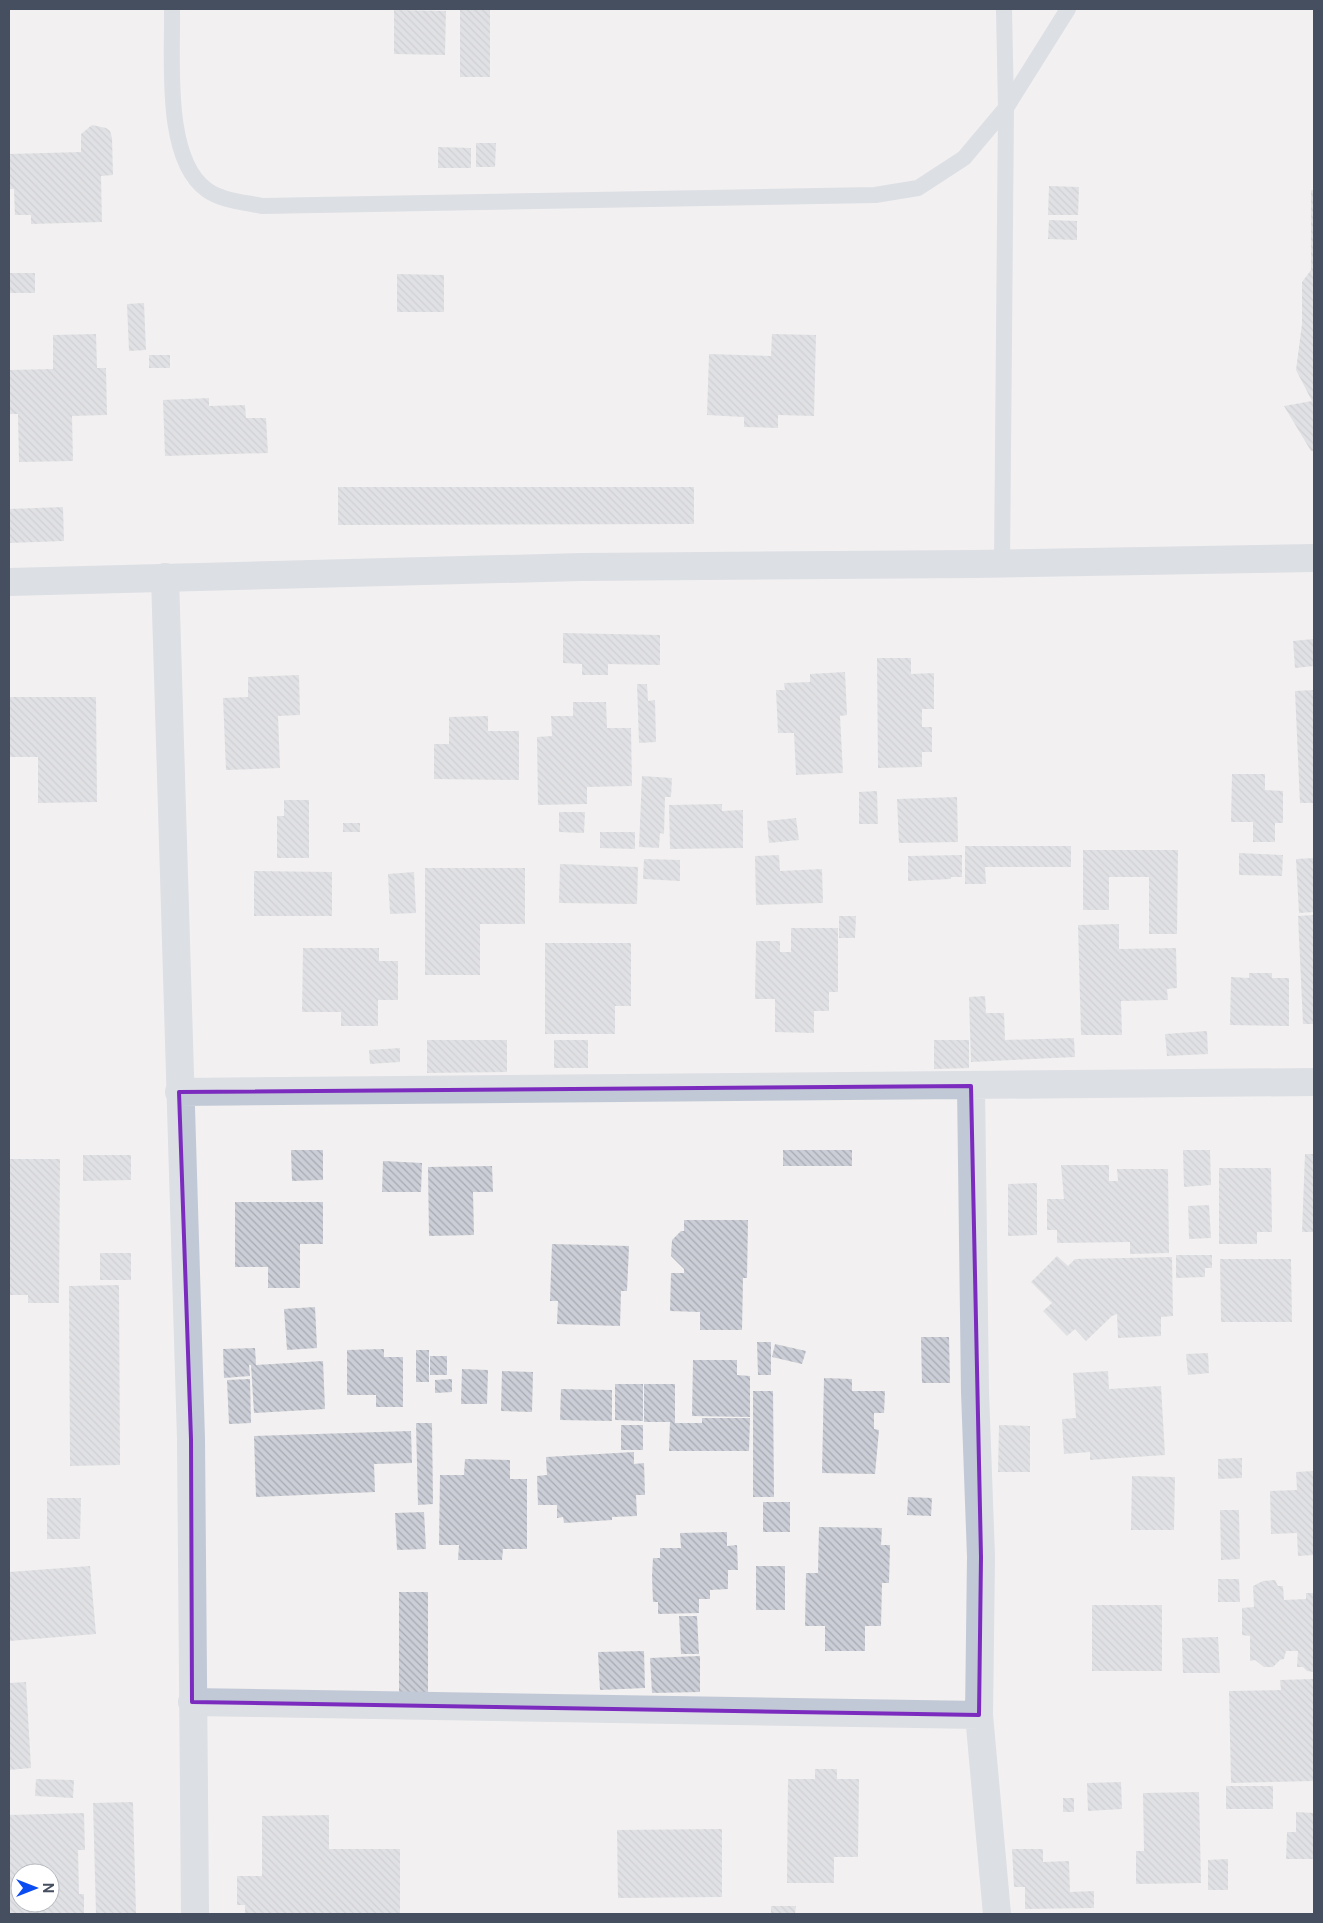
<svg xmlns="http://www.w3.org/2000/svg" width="1323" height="1923" viewBox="0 0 1323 1923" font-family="'Public Sans',sans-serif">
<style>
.building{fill:url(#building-back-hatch);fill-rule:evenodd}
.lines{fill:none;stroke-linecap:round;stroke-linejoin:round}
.service{stroke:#c2c9d6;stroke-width:16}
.minor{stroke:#c2c9d6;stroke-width:28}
.tertiary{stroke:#c2c9d6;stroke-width:28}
.marked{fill:none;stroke:#7b2cbf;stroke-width:4;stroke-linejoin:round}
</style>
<defs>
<pattern id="building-back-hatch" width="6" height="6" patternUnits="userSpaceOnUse" patternTransform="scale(1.25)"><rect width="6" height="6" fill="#cbced6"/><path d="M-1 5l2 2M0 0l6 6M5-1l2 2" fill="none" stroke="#a7aab1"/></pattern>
</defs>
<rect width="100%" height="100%" fill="#f2f0f0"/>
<path class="building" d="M 460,9 L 490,9 L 490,77 L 460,77 Z
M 394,10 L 446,11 L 445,55 L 394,54 Z
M 92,125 L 106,128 L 110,131 L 112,138 L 113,175 L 101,176 L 102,222 L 31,224 L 31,215 L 15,215 L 14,189 L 9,189 L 9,154 L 81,152 L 81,134 Z
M 476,143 L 496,143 L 495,167 L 476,167 Z
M 438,147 L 471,148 L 471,168 L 438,168 Z
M 1049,186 L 1079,187 L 1078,215 L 1048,215 Z
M 1311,190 L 1314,190 L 1314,451 L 1311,451 L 1284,406 L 1312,401 L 1296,370 L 1302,324 L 1302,282 L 1311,270 Z
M 1049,220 L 1077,221 L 1077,240 L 1048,239 Z
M 9,273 L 35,273 L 35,293 L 9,293 Z
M 397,274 L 444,275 L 444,312 L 397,312 Z
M 144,303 L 146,350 L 129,351 L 127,304 Z
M 96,334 L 97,368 L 106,368 L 107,415 L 72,416 L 73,461 L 19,462 L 18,414 L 10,414 L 10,370 L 53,369 L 53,335 Z
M 772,334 L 816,335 L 814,416 L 778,415 L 778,428 L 744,427 L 744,417 L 707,415 L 709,354 L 771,356 Z
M 149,355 L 170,355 L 170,368 L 149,368 Z
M 209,398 L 209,406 L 245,405 L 246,418 L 266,418 L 268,453 L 165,456 L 163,400 Z
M 338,487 L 694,487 L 694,524 L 338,525 Z
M 63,507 L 64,541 L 9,543 L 9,509 Z
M 563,633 L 660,635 L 660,665 L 608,664 L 608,675 L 582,675 L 582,664 L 563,663 Z
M 1314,639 L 1314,666 L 1295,668 L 1293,641 Z
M 877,658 L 911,658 L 911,674 L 934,673 L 934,709 L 922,709 L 922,727 L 932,727 L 932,752 L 922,752 L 922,767 L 878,768 Z
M 845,672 L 847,715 L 840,716 L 843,773 L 796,775 L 794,733 L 778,733 L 776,690 L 785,690 L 784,683 L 810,682 L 810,674 Z
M 299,675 L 300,715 L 278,716 L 280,768 L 226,770 L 223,698 L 248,697 L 248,677 Z
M 637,684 L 647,684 L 648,701 L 655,700 L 656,742 L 639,743 Z
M 1314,690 L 1314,803 L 1300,803 L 1295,691 Z
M 9,697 L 96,697 L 97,802 L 38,803 L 38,757 L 9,757 Z
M 573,702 L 606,702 L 607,728 L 631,728 L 632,786 L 587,787 L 587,804 L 538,805 L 537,737 L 552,736 L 551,716 L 573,716 Z
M 488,716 L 488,731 L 519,731 L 519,780 L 434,779 L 434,744 L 449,744 L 449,717 Z
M 1232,774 L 1265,774 L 1265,790 L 1283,791 L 1283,823 L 1275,823 L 1275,842 L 1253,842 L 1253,822 L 1231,822 Z
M 642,776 L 672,778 L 671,797 L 665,797 L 664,834 L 660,833 L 659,848 L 639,847 Z
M 877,791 L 878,824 L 859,824 L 859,792 Z
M 957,797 L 958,842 L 899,843 L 897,799 Z
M 284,800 L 309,800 L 309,858 L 277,858 L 277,816 L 284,816 Z
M 722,804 L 722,811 L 743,810 L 743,848 L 670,849 L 669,805 Z
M 559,812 L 585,812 L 584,833 L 559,832 Z
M 796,818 L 799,840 L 769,843 L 767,821 Z
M 343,823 L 360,823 L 360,832 L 343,832 Z
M 600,832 L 635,832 L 635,849 L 600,848 Z
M 965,846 L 1071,846 L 1071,867 L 985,867 L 986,884 L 965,884 Z
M 1083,850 L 1178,850 L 1177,934 L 1149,934 L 1149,877 L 1109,877 L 1109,910 L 1083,910 Z
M 1239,853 L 1283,855 L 1282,876 L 1239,875 Z
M 779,855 L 780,871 L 822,869 L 823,903 L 756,905 L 755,856 Z
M 962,855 L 962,877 L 951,877 L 951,879 L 908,881 L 908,856 Z
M 1314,858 L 1314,912 L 1299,913 L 1296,859 Z
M 644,859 L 680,860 L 680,881 L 643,879 Z
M 560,864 L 638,867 L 637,904 L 559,903 Z
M 425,868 L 525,868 L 525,924 L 480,924 L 480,975 L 425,975 Z
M 254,871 L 332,872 L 332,916 L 254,916 Z
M 414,872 L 416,913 L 390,914 L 388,874 Z
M 1314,915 L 1314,1024 L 1303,1024 L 1298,916 Z
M 839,916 L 856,916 L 855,938 L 839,938 Z
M 1119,924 L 1119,949 L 1176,948 L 1177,988 L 1167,989 L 1168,1000 L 1121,1001 L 1122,1035 L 1081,1035 L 1078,925 Z
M 791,928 L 838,928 L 838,992 L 829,992 L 829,1011 L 814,1011 L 814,1033 L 775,1032 L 775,999 L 755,999 L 756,941 L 780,941 L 780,952 L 791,952 Z
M 545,943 L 631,943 L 631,1006 L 615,1006 L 615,1034 L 545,1034 Z
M 303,948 L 379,948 L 379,961 L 398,961 L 398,1000 L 378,1000 L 378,1026 L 341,1026 L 341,1012 L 302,1012 Z
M 1249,973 L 1272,973 L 1272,978 L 1289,978 L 1289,1026 L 1230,1025 L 1231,977 L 1249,978 Z
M 985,996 L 986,1013 L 1004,1013 L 1005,1040 L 1074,1038 L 1075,1057 L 971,1062 L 969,997 Z
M 1207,1031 L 1208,1054 L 1167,1056 L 1165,1034 Z
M 427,1040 L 507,1040 L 507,1072 L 427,1073 Z
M 554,1040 L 588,1040 L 588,1068 L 554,1068 Z
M 934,1040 L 969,1040 L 969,1068 L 934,1069 Z
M 400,1048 L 400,1062 L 370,1064 L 369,1050 Z
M 291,1150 L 323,1150 L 323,1180 L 292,1181 Z
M 783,1150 L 852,1150 L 852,1166 L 783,1166 Z
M 1183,1150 L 1210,1150 L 1211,1185 L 1184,1187 Z
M 1305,1154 L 1314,1154 L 1314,1232 L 1302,1232 Z
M 83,1155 L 131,1155 L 131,1180 L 83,1181 Z
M 9,1159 L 60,1159 L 59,1303 L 28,1303 L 28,1295 L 9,1295 Z
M 383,1161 L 422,1163 L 421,1192 L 382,1192 Z
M 1061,1165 L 1109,1165 L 1109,1181 L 1118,1181 L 1117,1169 L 1168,1169 L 1169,1253 L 1130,1254 L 1130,1242 L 1057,1243 L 1057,1230 L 1047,1230 L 1047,1199 L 1064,1199 Z
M 492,1166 L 493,1192 L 473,1192 L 474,1235 L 429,1236 L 428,1167 Z
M 1219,1168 L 1271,1168 L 1272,1232 L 1257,1232 L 1257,1244 L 1219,1244 Z
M 1037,1183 L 1037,1235 L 1008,1236 L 1008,1184 Z
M 235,1202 L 323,1202 L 323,1244 L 300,1244 L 300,1288 L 268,1288 L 268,1267 L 235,1267 Z
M 1209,1205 L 1211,1238 L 1189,1239 L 1188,1206 Z
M 684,1220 L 748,1220 L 747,1278 L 743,1278 L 742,1330 L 700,1330 L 700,1312 L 670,1311 L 671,1273 L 684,1273 L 684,1269 L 671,1256 L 672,1240 L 681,1231 L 684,1231 Z
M 552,1244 L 629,1246 L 627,1291 L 621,1291 L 620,1326 L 557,1324 L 558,1301 L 550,1301 Z
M 100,1253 L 131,1253 L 131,1280 L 100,1280 Z
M 1176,1255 L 1212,1255 L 1212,1268 L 1205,1268 L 1205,1277 L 1176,1278 Z
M 1057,1256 L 1068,1266 L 1075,1259 L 1172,1257 L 1173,1316 L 1161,1317 L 1161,1336 L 1118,1338 L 1117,1314 L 1112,1316 L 1086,1341 L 1075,1329 L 1067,1336 L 1043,1311 L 1052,1303 L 1031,1282 Z
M 1220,1259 L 1291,1259 L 1292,1322 L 1221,1322 Z
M 119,1285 L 120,1465 L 70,1466 L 69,1286 Z
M 315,1307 L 317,1348 L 287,1350 L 284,1309 Z
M 921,1337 L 949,1337 L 950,1383 L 922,1383 Z
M 757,1342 L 771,1342 L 771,1375 L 758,1375 Z
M 775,1344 L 806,1351 L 802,1364 L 772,1357 Z
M 255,1348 L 256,1365 L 323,1361 L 325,1409 L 254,1413 L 251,1365 L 249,1365 L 250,1376 L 224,1378 L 223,1349 Z
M 384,1349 L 384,1357 L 403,1357 L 403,1407 L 376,1407 L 376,1395 L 347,1395 L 347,1350 Z
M 416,1350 L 429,1350 L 429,1382 L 416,1382 Z
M 1208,1353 L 1209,1373 L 1188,1375 L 1186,1354 Z
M 430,1356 L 447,1356 L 447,1375 L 430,1375 Z
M 693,1360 L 737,1360 L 737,1375 L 750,1376 L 750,1417 L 692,1416 Z
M 462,1369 L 488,1370 L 487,1404 L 461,1404 Z
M 502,1371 L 533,1372 L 532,1412 L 501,1411 Z
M 1108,1371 L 1109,1389 L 1161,1386 L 1165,1455 L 1090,1460 L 1090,1452 L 1064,1454 L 1062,1419 L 1076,1418 L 1073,1373 Z
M 824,1378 L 852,1379 L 852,1391 L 885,1391 L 884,1413 L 874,1413 L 874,1429 L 879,1430 L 875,1474 L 822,1473 Z
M 250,1379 L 251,1423 L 229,1424 L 227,1380 Z
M 452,1379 L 452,1392 L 435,1393 L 435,1380 Z
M 615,1384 L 643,1384 L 643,1421 L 615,1420 Z
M 644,1384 L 675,1384 L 675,1423 L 702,1423 L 702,1418 L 750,1418 L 749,1451 L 669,1451 L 670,1422 L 644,1422 Z
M 561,1389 L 612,1390 L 612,1421 L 560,1420 Z
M 753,1391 L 773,1391 L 774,1497 L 753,1497 Z
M 416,1423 L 432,1423 L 433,1504 L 418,1505 Z
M 621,1425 L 643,1425 L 643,1450 L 621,1450 Z
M 999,1425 L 1030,1426 L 1030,1472 L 998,1472 Z
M 411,1431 L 412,1463 L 374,1464 L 375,1492 L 256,1497 L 254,1436 Z
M 634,1452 L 634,1464 L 644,1463 L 645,1495 L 636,1495 L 637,1516 L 612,1517 L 612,1520 L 564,1523 L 563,1517 L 557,1518 L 557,1505 L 538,1505 L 537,1476 L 547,1475 L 546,1457 Z
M 1242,1458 L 1242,1478 L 1218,1479 L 1218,1459 Z
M 465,1459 L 510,1460 L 510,1479 L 527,1479 L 527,1549 L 503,1549 L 502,1560 L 458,1560 L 459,1545 L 439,1545 L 440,1475 L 464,1475 Z
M 1314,1471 L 1314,1555 L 1298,1556 L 1297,1533 L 1271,1534 L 1270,1491 L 1297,1490 L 1296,1472 Z
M 1132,1476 L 1175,1477 L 1174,1530 L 1131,1530 Z
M 908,1497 L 932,1498 L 931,1516 L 907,1515 Z
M 47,1498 L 81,1498 L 80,1539 L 47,1539 Z
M 763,1502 L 790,1502 L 790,1532 L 763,1532 Z
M 1220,1510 L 1239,1510 L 1240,1559 L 1221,1560 Z
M 424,1512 L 426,1549 L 397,1550 L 395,1513 Z
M 819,1527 L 882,1528 L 881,1545 L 890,1545 L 889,1583 L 882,1583 L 881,1626 L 865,1626 L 865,1651 L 825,1651 L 825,1626 L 805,1626 L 806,1573 L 818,1573 Z
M 727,1532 L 727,1546 L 737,1545 L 738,1570 L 728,1570 L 728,1589 L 710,1590 L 710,1599 L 699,1599 L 699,1613 L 658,1614 L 658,1602 L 653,1602 L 652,1576 L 653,1558 L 660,1558 L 660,1548 L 681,1548 L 680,1533 Z
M 90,1566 L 96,1634 L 9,1641 L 9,1572 Z
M 756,1566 L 785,1566 L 785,1610 L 756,1610 Z
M 1218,1579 L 1239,1579 L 1240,1602 L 1218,1602 Z
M 1275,1580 L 1278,1586 L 1283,1586 L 1284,1600 L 1306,1599 L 1306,1593 L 1314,1593 L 1314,1672 L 1307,1671 L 1303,1667 L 1297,1667 L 1298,1651 L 1286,1651 L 1284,1659 L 1280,1660 L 1273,1667 L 1264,1667 L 1255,1660 L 1250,1661 L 1250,1636 L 1242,1635 L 1242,1608 L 1254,1607 L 1253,1586 L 1263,1581 Z
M 399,1592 L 428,1592 L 428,1692 L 399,1692 Z
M 1092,1605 L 1162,1605 L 1162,1671 L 1092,1671 Z
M 679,1616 L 697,1616 L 699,1654 L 681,1654 Z
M 1218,1637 L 1220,1673 L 1183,1673 L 1182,1638 Z
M 644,1651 L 645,1688 L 600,1690 L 598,1652 Z
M 700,1656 L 700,1692 L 652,1693 L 650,1658 Z
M 1314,1679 L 1314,1781 L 1231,1783 L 1229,1691 L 1281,1690 L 1280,1680 Z
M 26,1682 L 31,1768 L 9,1770 L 9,1683 Z
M 815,1769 L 837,1769 L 837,1779 L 859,1779 L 858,1857 L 834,1857 L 834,1883 L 787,1883 L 788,1779 L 815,1779 Z
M 36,1779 L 74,1780 L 73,1798 L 35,1796 Z
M 1121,1782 L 1122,1809 L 1088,1811 L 1087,1783 Z
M 1226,1786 L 1273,1786 L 1273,1809 L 1226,1809 Z
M 1199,1792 L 1201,1883 L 1136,1884 L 1136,1851 L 1144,1851 L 1143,1793 Z
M 1063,1798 L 1074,1798 L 1074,1812 L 1063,1812 Z
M 133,1802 L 136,1914 L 96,1914 L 93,1803 Z
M 1296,1812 L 1314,1813 L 1314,1859 L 1286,1859 L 1287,1832 L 1296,1832 Z
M 84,1813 L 85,1850 L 78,1850 L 79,1894 L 84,1894 L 84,1914 L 9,1914 L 9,1815 ZM 20,1873 L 50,1873 L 50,1903 L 20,1903 Z
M 329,1815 L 329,1849 L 400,1849 L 400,1914 L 245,1914 L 245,1905 L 237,1905 L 237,1876 L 262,1876 L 262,1816 Z
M 722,1829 L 722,1897 L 618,1898 L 617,1830 Z
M 1012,1849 L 1043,1849 L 1043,1862 L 1069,1861 L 1070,1892 L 1094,1891 L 1094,1908 L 1025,1909 L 1025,1887 L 1014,1887 Z
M 1228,1859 L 1228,1890 L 1208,1890 L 1208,1860 Z
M 771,1906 L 796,1906 L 795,1914 L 771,1914 Z"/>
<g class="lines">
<path class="service" d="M 172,9 C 173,57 163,159 207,190 C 222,201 244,202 262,206 L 875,195 L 918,188 L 964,158 L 1006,108 L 1068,9
M 1002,564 L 1006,108 L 1004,9"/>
<path class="minor" d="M 165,577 L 191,1439 L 195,1914
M 971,1086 L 975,1392 L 981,1557 L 979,1715 L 997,1914
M 179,1092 L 1314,1082
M 192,1702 L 979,1715"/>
<path class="tertiary" d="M 9,582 L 581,567 L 973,564 L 1314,558"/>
</g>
<path d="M0 0H1323V1923H0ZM 971,1086 L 981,1557 L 979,1715 L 192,1702 L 191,1439 L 179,1092 Z" fill="#f2f0f0" fill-opacity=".55" fill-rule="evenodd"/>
<path class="marked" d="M 971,1086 L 981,1557 L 979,1715 L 192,1702 L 191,1439 L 179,1092 Z"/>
<rect width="1323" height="1923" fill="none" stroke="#464f5f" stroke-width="20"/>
<g transform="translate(35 1888) rotate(90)"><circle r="24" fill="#ffffff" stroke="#b5b9bf"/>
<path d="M0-4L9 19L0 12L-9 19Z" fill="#0a4bf2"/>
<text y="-8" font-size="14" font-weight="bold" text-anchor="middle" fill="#464f5f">N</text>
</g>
</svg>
